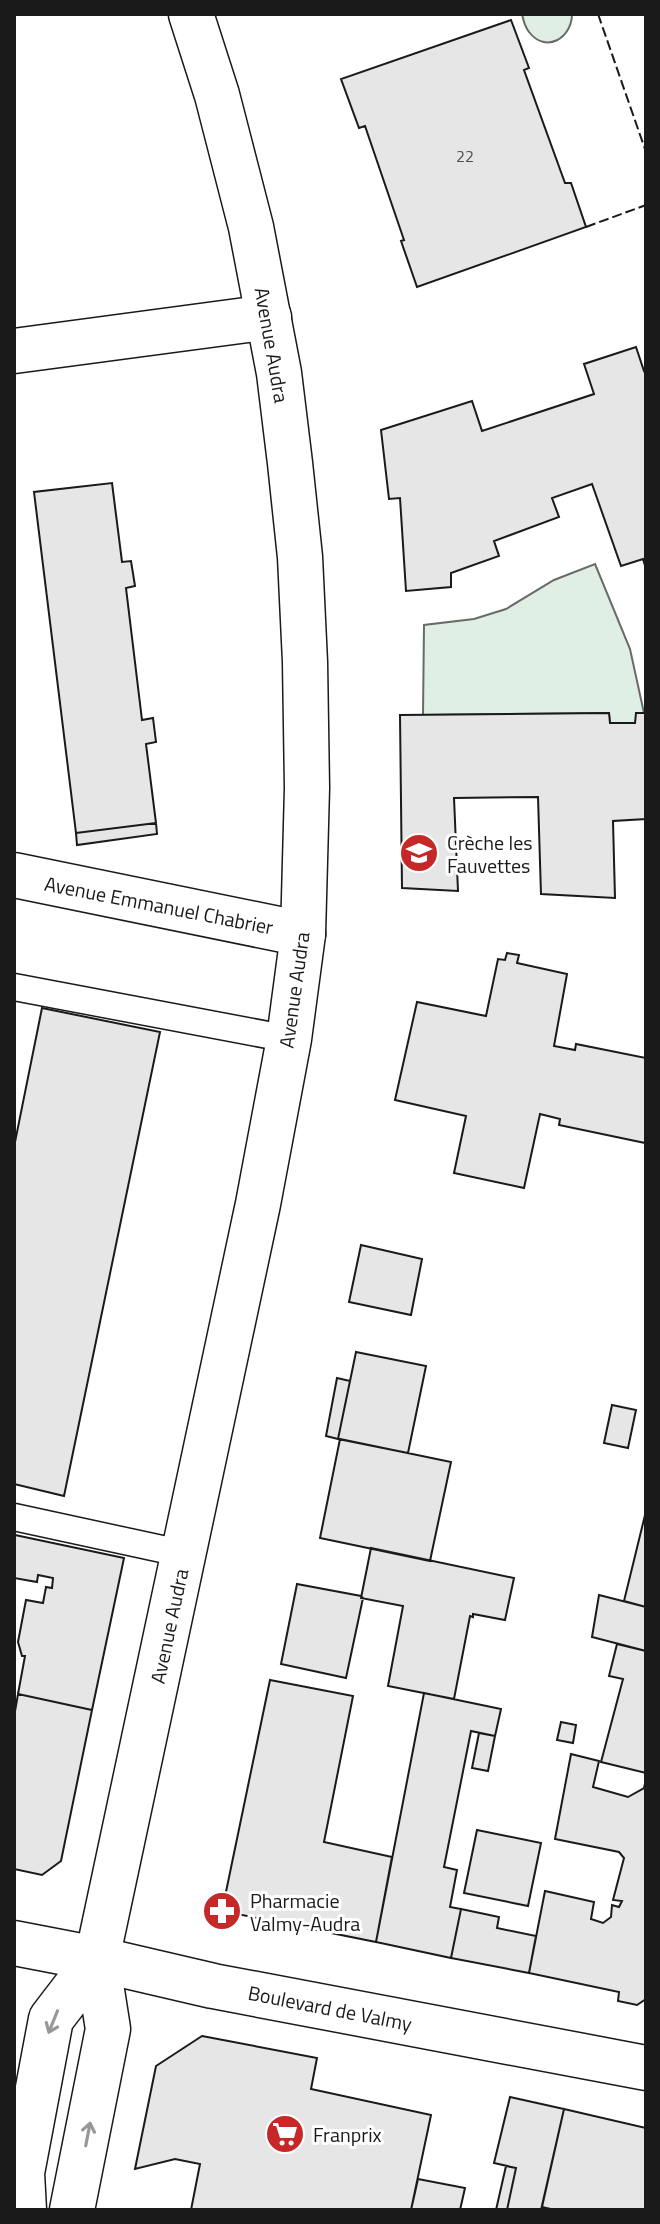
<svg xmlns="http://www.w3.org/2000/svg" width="660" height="2224" viewBox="0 0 660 2224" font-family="'Titillium Web',sans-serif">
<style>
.green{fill:#e0efe3;stroke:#6a6a6a;stroke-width:2}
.building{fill:#e6e6e6;stroke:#1a1a1a;stroke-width:2}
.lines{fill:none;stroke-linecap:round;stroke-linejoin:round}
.service-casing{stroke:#1a1a1a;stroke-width:29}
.minor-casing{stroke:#1a1a1a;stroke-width:47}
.tertiary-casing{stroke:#1a1a1a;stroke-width:47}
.secondary-casing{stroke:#1a1a1a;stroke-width:47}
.service{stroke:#fff;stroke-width:26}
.minor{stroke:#fff;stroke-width:44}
.tertiary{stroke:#fff;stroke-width:44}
.secondary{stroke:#fff;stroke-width:44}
.fence{stroke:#1a1a1a;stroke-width:2;stroke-dasharray:10 4;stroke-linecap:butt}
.oneway{stroke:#989898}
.labels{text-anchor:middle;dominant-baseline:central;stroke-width:6;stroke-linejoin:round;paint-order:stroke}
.number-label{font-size:16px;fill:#4d4d4d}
.street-label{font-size:20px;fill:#1a1a1a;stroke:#fff}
.poi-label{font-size:20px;fill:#1a1a1a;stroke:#fff;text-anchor:start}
</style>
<rect width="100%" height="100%" fill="#fff"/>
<path class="green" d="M 522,14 L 572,14 C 572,38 546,54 529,32 C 525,27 523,19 522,14 Z
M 595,564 L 630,649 L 644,713 L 635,723 L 610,723 L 609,713 L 423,715 L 424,625 L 474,619 L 506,609 L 554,580 Z"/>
<path class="building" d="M 511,20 L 529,68 L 524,70 L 565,183 L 571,183 L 586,227 L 417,287 L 401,241 L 404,240 L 365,126 L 359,128 L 341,79 Z
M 636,347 L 644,371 L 646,370 L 646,569 L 643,559 L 621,566 L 592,484 L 552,498 L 559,517 L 494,541 L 499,556 L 451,573 L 451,587 L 406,591 L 400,498 L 389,499 L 381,430 L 472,401 L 482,431 L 594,394 L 584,364 Z
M 112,483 L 122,562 L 131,561 L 135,586 L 126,588 L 142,720 L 153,718 L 156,742 L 146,744 L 156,823 L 76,833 L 34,492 Z
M 609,713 L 610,723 L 635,723 L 636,713 L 646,713 L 646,819 L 613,821 L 615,898 L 541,894 L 538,797 L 454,798 L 458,891 L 402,888 L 400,715 Z
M 156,823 L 157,834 L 77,845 L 76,833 Z
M 507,953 L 519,955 L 517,963 L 567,974 L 554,1046 L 575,1050 L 576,1044 L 646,1058 L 645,1143 L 559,1125 L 560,1119 L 540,1114 L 524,1188 L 454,1173 L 466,1116 L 395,1100 L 417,1002 L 486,1016 L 498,959 L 505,960 Z
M 42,1008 L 160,1032 L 64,1496 L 14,1484 L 14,1147 Z
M 361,1245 L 422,1259 L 411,1315 L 349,1302 Z
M 356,1352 L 426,1366 L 408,1453 L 338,1439 Z
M 337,1378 L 350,1381 L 338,1439 L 326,1436 Z
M 612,1405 L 636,1410 L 628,1448 L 604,1443 Z
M 340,1439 L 451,1462 L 430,1561 L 320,1538 Z
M 646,1511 L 646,1607 L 624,1601 Z
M 15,1535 L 124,1558 L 92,1710 L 18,1694 L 25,1656 L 22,1656 L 18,1642 L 26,1600 L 43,1603 L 46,1587 L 52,1588 L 53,1578 L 38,1575 L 37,1582 L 14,1578 Z
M 371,1548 L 514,1578 L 505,1620 L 473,1614 L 473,1617 L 470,1616 L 454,1699 L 388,1686 L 403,1606 L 361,1598 Z
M 297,1584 L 361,1596 L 363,1598 L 346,1678 L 281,1664 Z
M 599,1595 L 646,1607 L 646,1651 L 592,1637 Z
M 617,1644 L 646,1651 L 646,1773 L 601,1762 L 623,1679 L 609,1676 Z
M 270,1680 L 353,1696 L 324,1842 L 392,1857 L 376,1942 L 222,1911 Z
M 424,1693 L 501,1709 L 495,1736 L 471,1731 L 444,1867 L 457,1870 L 450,1907 L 461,1909 L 451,1958 L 376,1942 Z
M 18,1694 L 92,1710 L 61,1861 L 42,1875 L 14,1869 L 14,1717 Z
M 561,1722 L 576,1725 L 573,1743 L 557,1740 Z
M 479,1733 L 495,1736 L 488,1771 L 472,1768 Z
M 571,1754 L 599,1761 L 593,1787 L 628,1797 L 644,1788 L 646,1779 L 646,1999 L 637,2005 L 618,2001 L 619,1992 L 529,1973 L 545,1891 L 594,1902 L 591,1919 L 603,1923 L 611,1917 L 612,1905 L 619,1907 L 622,1901 L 613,1900 L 624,1858 L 619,1852 L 555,1839 Z
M 477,1830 L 541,1843 L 528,1906 L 464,1893 Z
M 461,1909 L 499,1917 L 497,1928 L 536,1936 L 529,1973 L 451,1958 Z
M 202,2036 L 317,2058 L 311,2089 L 431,2115 L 411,2210 L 191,2210 L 200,2164 L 175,2159 L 135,2169 L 156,2066 Z
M 510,2097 L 564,2109 L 541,2210 L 507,2210 L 516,2168 L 494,2163 Z
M 564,2109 L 646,2128 L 646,2210 L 555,2210 L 542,2207 Z
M 506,2166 L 516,2168 L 507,2210 L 496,2210 Z
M 418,2179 L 465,2188 L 460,2210 L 411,2210 Z"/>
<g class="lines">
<g class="service-casing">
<path id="service" d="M 14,987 L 289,1039
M 14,1517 L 185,1554"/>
</g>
<g class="minor-casing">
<path id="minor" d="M 14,351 L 269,317
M 14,875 L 303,934
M 24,2210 L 22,2173 L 51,2019 L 97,1959
M 72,2210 L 108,2029 L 97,1959"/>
</g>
<g class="tertiary-casing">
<path id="tertiary" d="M 97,1959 L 258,1204 L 289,1039 L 303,934 L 307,788 L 305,662 L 300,557 L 290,463 L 279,373 L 251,227 L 217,95 L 191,14"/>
</g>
<g class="secondary-casing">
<path id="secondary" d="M 14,1943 L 97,1959 L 213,1986 L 646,2068"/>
</g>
<use href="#service" class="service"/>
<use href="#minor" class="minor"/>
<use href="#tertiary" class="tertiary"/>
<use href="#secondary" class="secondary"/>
<path class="fence" d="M 598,14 L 646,152
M 586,227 L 646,205"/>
</g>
<defs><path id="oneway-shaft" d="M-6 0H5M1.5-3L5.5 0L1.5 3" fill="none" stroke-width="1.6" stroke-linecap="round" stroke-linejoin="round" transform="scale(2)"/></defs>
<g class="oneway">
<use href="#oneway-shaft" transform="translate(53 2022) rotate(112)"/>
<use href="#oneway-shaft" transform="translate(88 2134) rotate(-79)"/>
</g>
<defs>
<g id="school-disc" transform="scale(2)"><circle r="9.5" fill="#c62828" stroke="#fff"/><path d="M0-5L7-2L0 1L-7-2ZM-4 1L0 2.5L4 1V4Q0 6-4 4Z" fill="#fff"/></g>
<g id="pharmacy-disc" transform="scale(2)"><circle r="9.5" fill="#c62828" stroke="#fff"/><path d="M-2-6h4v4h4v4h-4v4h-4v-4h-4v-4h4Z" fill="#fff"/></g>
<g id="supermarket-disc" transform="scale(2)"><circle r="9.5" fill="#c62828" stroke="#fff"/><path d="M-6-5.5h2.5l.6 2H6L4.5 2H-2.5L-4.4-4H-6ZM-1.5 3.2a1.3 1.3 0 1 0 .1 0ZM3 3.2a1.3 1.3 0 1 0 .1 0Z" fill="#fff"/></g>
</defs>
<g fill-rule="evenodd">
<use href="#school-disc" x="419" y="853"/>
<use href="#pharmacy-disc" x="222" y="1911"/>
<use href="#supermarket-disc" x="285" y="2134"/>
</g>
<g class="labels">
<g class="number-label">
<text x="465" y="156">22</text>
</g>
<g class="street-label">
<text transform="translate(272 345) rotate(80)">Avenue Audra</text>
<text transform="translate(159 905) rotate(11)">Avenue Emmanuel Chabrier</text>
<text transform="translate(294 990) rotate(-82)">Avenue Audra</text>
<text transform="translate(169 1626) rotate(-78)">Avenue Audra</text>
<text transform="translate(330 2008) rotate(11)">Boulevard de Valmy</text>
</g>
<g class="poi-label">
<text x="447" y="842">Crèche les<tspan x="447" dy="23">Fauvettes</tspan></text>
<text x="250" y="1900">Pharmacie<tspan x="250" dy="23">Valmy-Audra</tspan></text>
<text x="313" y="2134">Franprix</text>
</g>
</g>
<rect width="660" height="2224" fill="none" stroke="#1a1a1a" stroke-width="32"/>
</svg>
